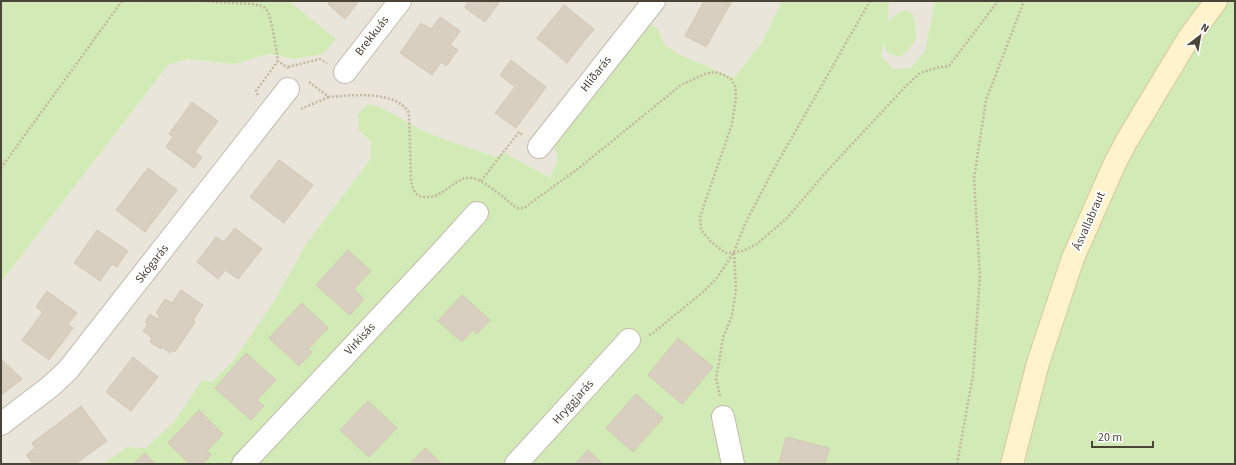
<svg xmlns="http://www.w3.org/2000/svg" width="1236" height="465" viewBox="0 0 1236 465" font-family="'Source Sans 3',sans-serif">
<style>
.residential{fill:#eae5da}
.green{fill:#d2eab5}
.building{fill:#d8cfc1;stroke:#d3c7b4}
.lines{fill:none;stroke-linecap:round;stroke-linejoin:round}
.street-casing{stroke:#c2bbae;stroke-width:24}
.secondary-casing{stroke:#d6c79b;stroke-width:24}
.path{stroke:#c4b79f;stroke-width:2.5;stroke-dasharray:2 2;stroke-linecap:butt}
.street{stroke:#fff;stroke-width:22}
.secondary{stroke:#fff3cd;stroke-width:22}
.labels{text-anchor:middle;dominant-baseline:central;stroke-width:4;stroke-linejoin:round;paint-order:stroke}
.street-label{font-size:12px;fill:#4b4439;stroke:#fff}
</style>
<rect width="100%" height="100%" fill="#f6f3ec"/>
<path class="residential" d="M 289,1 L 782,1 L 762,42 L 734,78 L 676,53 L 664,44 L 658,29 L 558,160 L 550,178 L 505,153 L 496,157 L 427,133 L 380,107 L 358,114 L 359,129 L 371,142 L 370,160 L 306,244 L 273,303 L 233,361 L 212,382 L 202,380 L 174,422 L 146,448 L 127,447 L 103,464 L 1,464 L 1,282 L 168,65 L 188,59 L 234,64 L 267,54 L 294,59 L 336,39 Z
M 889,1 L 935,1 L 925,51 L 911,68 L 893,69 L 881,56 L 888,18 Z"/>
<path class="green" d="M 1,1 L 289,1 L 336,39 L 323,54 L 294,59 L 268,54 L 234,64 L 188,59 L 168,65 L 1,282 Z
M 782,1 L 889,1 L 888,22 L 898,13 L 907,10 L 913,14 C 917,38 920,40 901,56 L 890,55 L 886,50 L 884,42 L 881,56 L 893,69 L 911,68 L 925,51 L 935,1 L 1235,1 L 1235,464 L 103,464 L 127,447 L 146,448 L 174,422 L 202,380 L 212,382 L 233,361 L 273,303 L 306,244 L 370,160 L 371,142 L 359,130 L 358,114 L 368,104 L 380,107 L 427,133 L 496,157 L 505,153 L 550,178 L 558,160 L 554,145 L 650,24 L 658,29 L 664,44 L 676,53 L 734,78 L 762,42 Z"/>
<path class="building" d="M 328,1 L 359,1 L 345,19 L 329,5 Z
M 468,1 L 500,1 L 485,22 L 465,8 Z
M 704,1 L 719,1 L 729,6 L 706,47 L 685,36 Z
M 719,1 L 732,1 L 729,6 Z
M 564,5 L 594,29 L 567,63 L 537,38 Z
M 440,17 L 460,31 L 450,45 L 458,50 L 446,66 L 441,62 L 432,75 L 400,53 L 421,23 L 431,29 Z
M 511,60 L 546,87 L 516,128 L 495,113 L 515,87 L 500,75 Z
M 192,102 L 218,121 L 195,152 L 202,157 L 194,168 L 166,147 L 173,137 L 169,134 Z
M 279,160 L 313,185 L 284,223 L 250,197 Z
M 148,168 L 177,190 L 145,232 L 116,210 Z
M 235,228 L 262,249 L 238,279 L 225,270 L 218,279 L 197,262 L 216,237 L 224,242 Z
M 97,230 L 128,251 L 117,267 L 112,264 L 100,281 L 74,263 Z
M 348,250 L 371,271 L 354,289 L 364,299 L 350,315 L 316,285 Z
M 181,290 L 203,305 L 193,320 L 195,322 L 175,352 L 172,350 L 170,353 L 162,347 L 161,349 L 150,342 L 152,338 L 143,331 L 148,324 L 145,322 L 150,314 L 157,319 L 160,316 L 156,313 L 165,299 L 172,303 Z
M 47,291 L 77,313 L 68,324 L 73,328 L 49,360 L 22,340 L 43,312 L 36,307 Z
M 462,295 L 490,320 L 477,334 L 473,330 L 462,342 L 438,321 Z
M 302,303 L 328,328 L 308,349 L 312,352 L 299,366 L 269,338 Z
M 678,338 L 713,367 L 682,404 L 648,375 Z
M 246,353 L 276,380 L 257,400 L 264,406 L 251,420 L 215,388 Z
M 133,357 L 158,377 L 131,411 L 106,392 Z
M 1,359 L 22,379 L 1,395 Z
M 636,394 L 663,418 L 633,452 L 606,428 Z
M 368,401 L 397,428 L 369,457 L 340,430 Z
M 81,406 L 107,441 L 75,464 L 33,464 L 26,455 L 35,448 L 32,443 Z
M 199,410 L 223,434 L 207,451 L 211,455 L 203,464 L 190,464 L 168,443 Z
M 786,437 L 829,448 L 825,464 L 779,464 Z
M 425,448 L 442,464 L 410,464 Z
M 588,450 L 603,464 L 575,464 Z
M 145,453 L 155,464 L 133,464 Z"/>
<g class="lines">
<g class="street-casing">
<path id="street" d="M 345,72 L 400,1
M 539,147 L 654,1
M 723,417 L 733,464
M 1,424 L 51,386 L 68,370 L 288,89
M 243,464 L 438,256 L 477,213
M 516,464 L 629,340"/>
</g>
<g class="secondary-casing">
<path id="secondary" d="M 1012,464 L 1038,363 L 1073,258 L 1115,163 L 1126,142 L 1188,39 L 1216,1"/>
</g>
<path class="path" d="M 148,1 L 185,1
M 200,1 L 253,4 C 257,5 262,5 265,8 C 272,14 276,51 278,61 L 288,68
M 288,67 L 320,59 L 327,63
M 309,82 L 329,97 C 352,95 396,90 409,113 L 411,180 C 413,189 415,197 425,197 C 444,199 456,175 472,178 C 483,180 505,198 514,206 L 518,208 L 524,208 L 579,168 L 681,85 L 705,74 L 715,72 L 724,75 L 731,79 L 735,86 L 736,97 L 732,124 L 700,217 L 701,230 L 711,242 L 726,253 L 743,251 L 757,244 L 787,218 L 827,171 L 905,87 L 920,73 L 936,68 L 949,66 L 998,1
M 258,95 L 256,91 L 278,61
M 301,109 L 329,97
M 1,168 L 122,1
M 481,181 L 519,132 L 523,135
M 649,335 L 653,333 L 703,292 L 717,278 L 734,252 L 745,224 L 771,174 L 870,1
M 720,396 L 716,379 L 723,338 L 732,315 L 736,289 L 734,252
M 957,464 L 973,375 L 980,275 L 974,178 L 986,100 L 1024,1"/>
<use href="#street" class="street"/>
<use href="#secondary" class="secondary"/>
</g>
<g class="labels">
<g class="street-label">
<text transform="translate(372 36) rotate(-52)">Brekkuás</text>
<text transform="translate(596 74) rotate(-52)">Hlíðarás</text>
<text transform="translate(1089 221) rotate(-66)">Ásvallabraut</text>
<text transform="translate(152 264) rotate(-52)">Skógarás</text>
<text transform="translate(360 339) rotate(-47)">Virkisás</text>
<text transform="translate(573 402) rotate(-48)">Hryggjarás</text>
</g>
</g>
<rect width="1236" height="465" fill="none" stroke="#4b4439" stroke-width="4"/>
<g transform="translate(1200 36) rotate(31)" stroke="#ffffff" stroke-width="3" paint-order="stroke">
<path d="M0-3L7 15L0 10L-7 15Z" fill="#4b4439"/>
<text y="-6" font-size="11" font-weight="bold" text-anchor="middle" fill="#4b4439">N</text>
</g>
<path d="M1092 441v6h61v-6" fill="none" stroke="#4b4439" stroke-width="2"/>
<text x="1098" y="441" font-size="12" fill="#4b4439" stroke="#ffffff" stroke-width="3" paint-order="stroke">20 m</text>
</svg>
